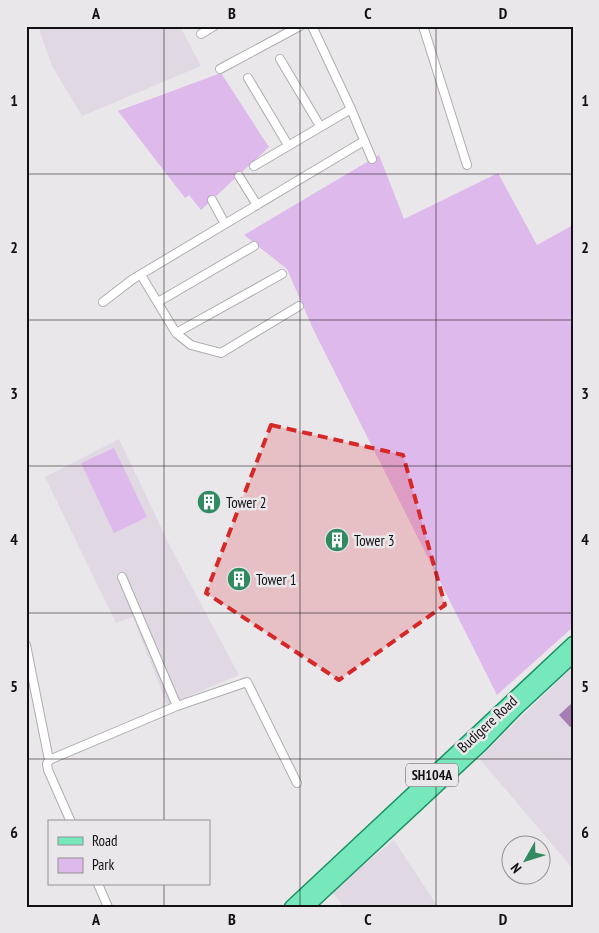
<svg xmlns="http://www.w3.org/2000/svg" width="599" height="933" viewBox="0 0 599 933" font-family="'PT Sans Narrow',sans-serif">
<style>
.built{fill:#e0d8e3}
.green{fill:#deb9eb}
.water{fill:#a67eb4}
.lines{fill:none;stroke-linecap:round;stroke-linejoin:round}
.minor-casing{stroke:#afacb0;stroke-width:10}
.primary-casing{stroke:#189264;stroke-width:15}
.minor{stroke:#fff;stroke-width:8}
.primary{stroke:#77e8bc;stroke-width:12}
.marked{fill:#d62828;fill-opacity:0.2;stroke:#d62828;stroke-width:4;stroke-dasharray:10 6;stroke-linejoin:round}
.grid{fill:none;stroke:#121113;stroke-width:1;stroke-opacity:0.55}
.labels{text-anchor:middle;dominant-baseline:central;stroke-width:5;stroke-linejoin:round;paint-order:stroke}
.shield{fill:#eae7eb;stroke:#535154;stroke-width:1}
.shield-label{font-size:14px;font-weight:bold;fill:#121113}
.poi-label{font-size:15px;fill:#121113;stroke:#eae7eb;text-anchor:start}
.street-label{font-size:15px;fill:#121113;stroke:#eae7eb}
.neatline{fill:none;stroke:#121113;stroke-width:2}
.grid-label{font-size:16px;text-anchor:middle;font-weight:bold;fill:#121113}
</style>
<rect width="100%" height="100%" fill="#eae7eb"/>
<path class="built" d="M 38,26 L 180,26 L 201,66 L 82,116 L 52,66 Z
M 119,439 L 171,548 L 239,675 L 167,705 L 133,617 L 116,623 L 45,477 Z
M 573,667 L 573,869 L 479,758 Z
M 394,840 L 438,907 L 344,907 L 332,891 Z"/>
<path class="green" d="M 221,73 L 269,147 L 201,210 L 189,195 L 185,198 L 118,111 Z
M 379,155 L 404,219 L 498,173 L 537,245 L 573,225 L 573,627 L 497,695 L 314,331 L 287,269 L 244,235 Z
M 114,448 L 147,517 L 114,533 L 81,463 Z"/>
<path class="water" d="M 573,702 L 573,725 L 570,727 L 559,715 Z"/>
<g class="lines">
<g class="minor-casing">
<path id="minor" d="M 312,26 L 351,109 L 372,159
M 423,26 L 467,165
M 201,34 L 214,26
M 280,59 L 320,126
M 220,69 L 300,26
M 248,78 L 288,145
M 254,166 L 351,109
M 239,176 L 257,205
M 212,200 L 225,224
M 141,275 L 176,333 L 191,345 L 221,353 L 299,306
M 103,302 L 133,279 L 364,141
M 158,302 L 254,246
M 176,333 L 282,274
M 122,577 L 177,706
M 26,645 L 49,760
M 71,822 L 48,770 L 47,764 L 49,760 L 177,706 L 247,682 L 297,783
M 98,884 L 108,907"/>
</g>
<g class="primary-casing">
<path id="primary" d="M 291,907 L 573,643
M 307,907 L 481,745 L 517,708 L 573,656"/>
</g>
<use href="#minor" class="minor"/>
<use href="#primary" class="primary"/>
</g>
<path class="marked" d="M 271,425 L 403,455 L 445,605 L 339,680 L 206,593 Z"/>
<path class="grid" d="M 164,26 L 164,822M 300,26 L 300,907M 436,26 L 436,907M 26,174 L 573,174M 26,320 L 573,320M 26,466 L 573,466M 26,613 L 573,613M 26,759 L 573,759M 164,884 L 164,907"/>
<defs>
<g id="building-disc" transform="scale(1.25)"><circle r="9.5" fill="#318b61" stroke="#eae7eb"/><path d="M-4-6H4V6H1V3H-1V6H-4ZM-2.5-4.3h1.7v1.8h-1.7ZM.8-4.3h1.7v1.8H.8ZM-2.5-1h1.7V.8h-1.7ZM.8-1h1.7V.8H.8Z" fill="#fff"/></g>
</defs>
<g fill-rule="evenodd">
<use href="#building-disc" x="209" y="502"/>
<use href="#building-disc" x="337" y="540"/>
<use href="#building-disc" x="239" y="579"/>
</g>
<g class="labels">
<rect class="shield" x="406" y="763.5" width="52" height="23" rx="4"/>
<g class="shield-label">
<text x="432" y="775">SH104A</text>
</g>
<g class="poi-label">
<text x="226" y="502">Tower 2</text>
<text x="354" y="540">Tower 3</text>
<text x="256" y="579">Tower 1</text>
</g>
<g class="street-label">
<text transform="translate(487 724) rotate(-43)">Budigere Road</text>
</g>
</g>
<rect width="599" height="933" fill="none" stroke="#eae7eb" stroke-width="55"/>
<rect x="48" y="820" width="162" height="65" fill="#eae7eb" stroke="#949195"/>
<rect x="58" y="837" width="25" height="8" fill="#77e8bc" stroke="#949195"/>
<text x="92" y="846" font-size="15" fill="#121113">Road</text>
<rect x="58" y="858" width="25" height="15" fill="#deb9eb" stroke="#949195"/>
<text x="92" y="870" font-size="15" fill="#121113">Park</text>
<g transform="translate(526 860) rotate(231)"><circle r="24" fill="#eae7eb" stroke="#949195"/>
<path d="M0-4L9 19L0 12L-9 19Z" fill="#318b61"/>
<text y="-8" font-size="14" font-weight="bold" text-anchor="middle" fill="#121113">N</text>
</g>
<rect x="28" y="28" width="544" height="878" class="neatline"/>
<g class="grid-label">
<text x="96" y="19">A</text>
<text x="232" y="19">B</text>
<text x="368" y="19">C</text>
<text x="503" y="19">D</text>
<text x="14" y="106">1</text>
<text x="585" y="106">1</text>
<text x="14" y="253">2</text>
<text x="585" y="253">2</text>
<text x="14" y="399">3</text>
<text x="585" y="399">3</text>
<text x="14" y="545">4</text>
<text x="585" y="545">4</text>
<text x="14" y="692">5</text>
<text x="585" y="692">5</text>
<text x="14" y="838">6</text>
<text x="585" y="838">6</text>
<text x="96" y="925">A</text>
<text x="232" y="925">B</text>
<text x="368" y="925">C</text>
<text x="503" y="925">D</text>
</g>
</svg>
